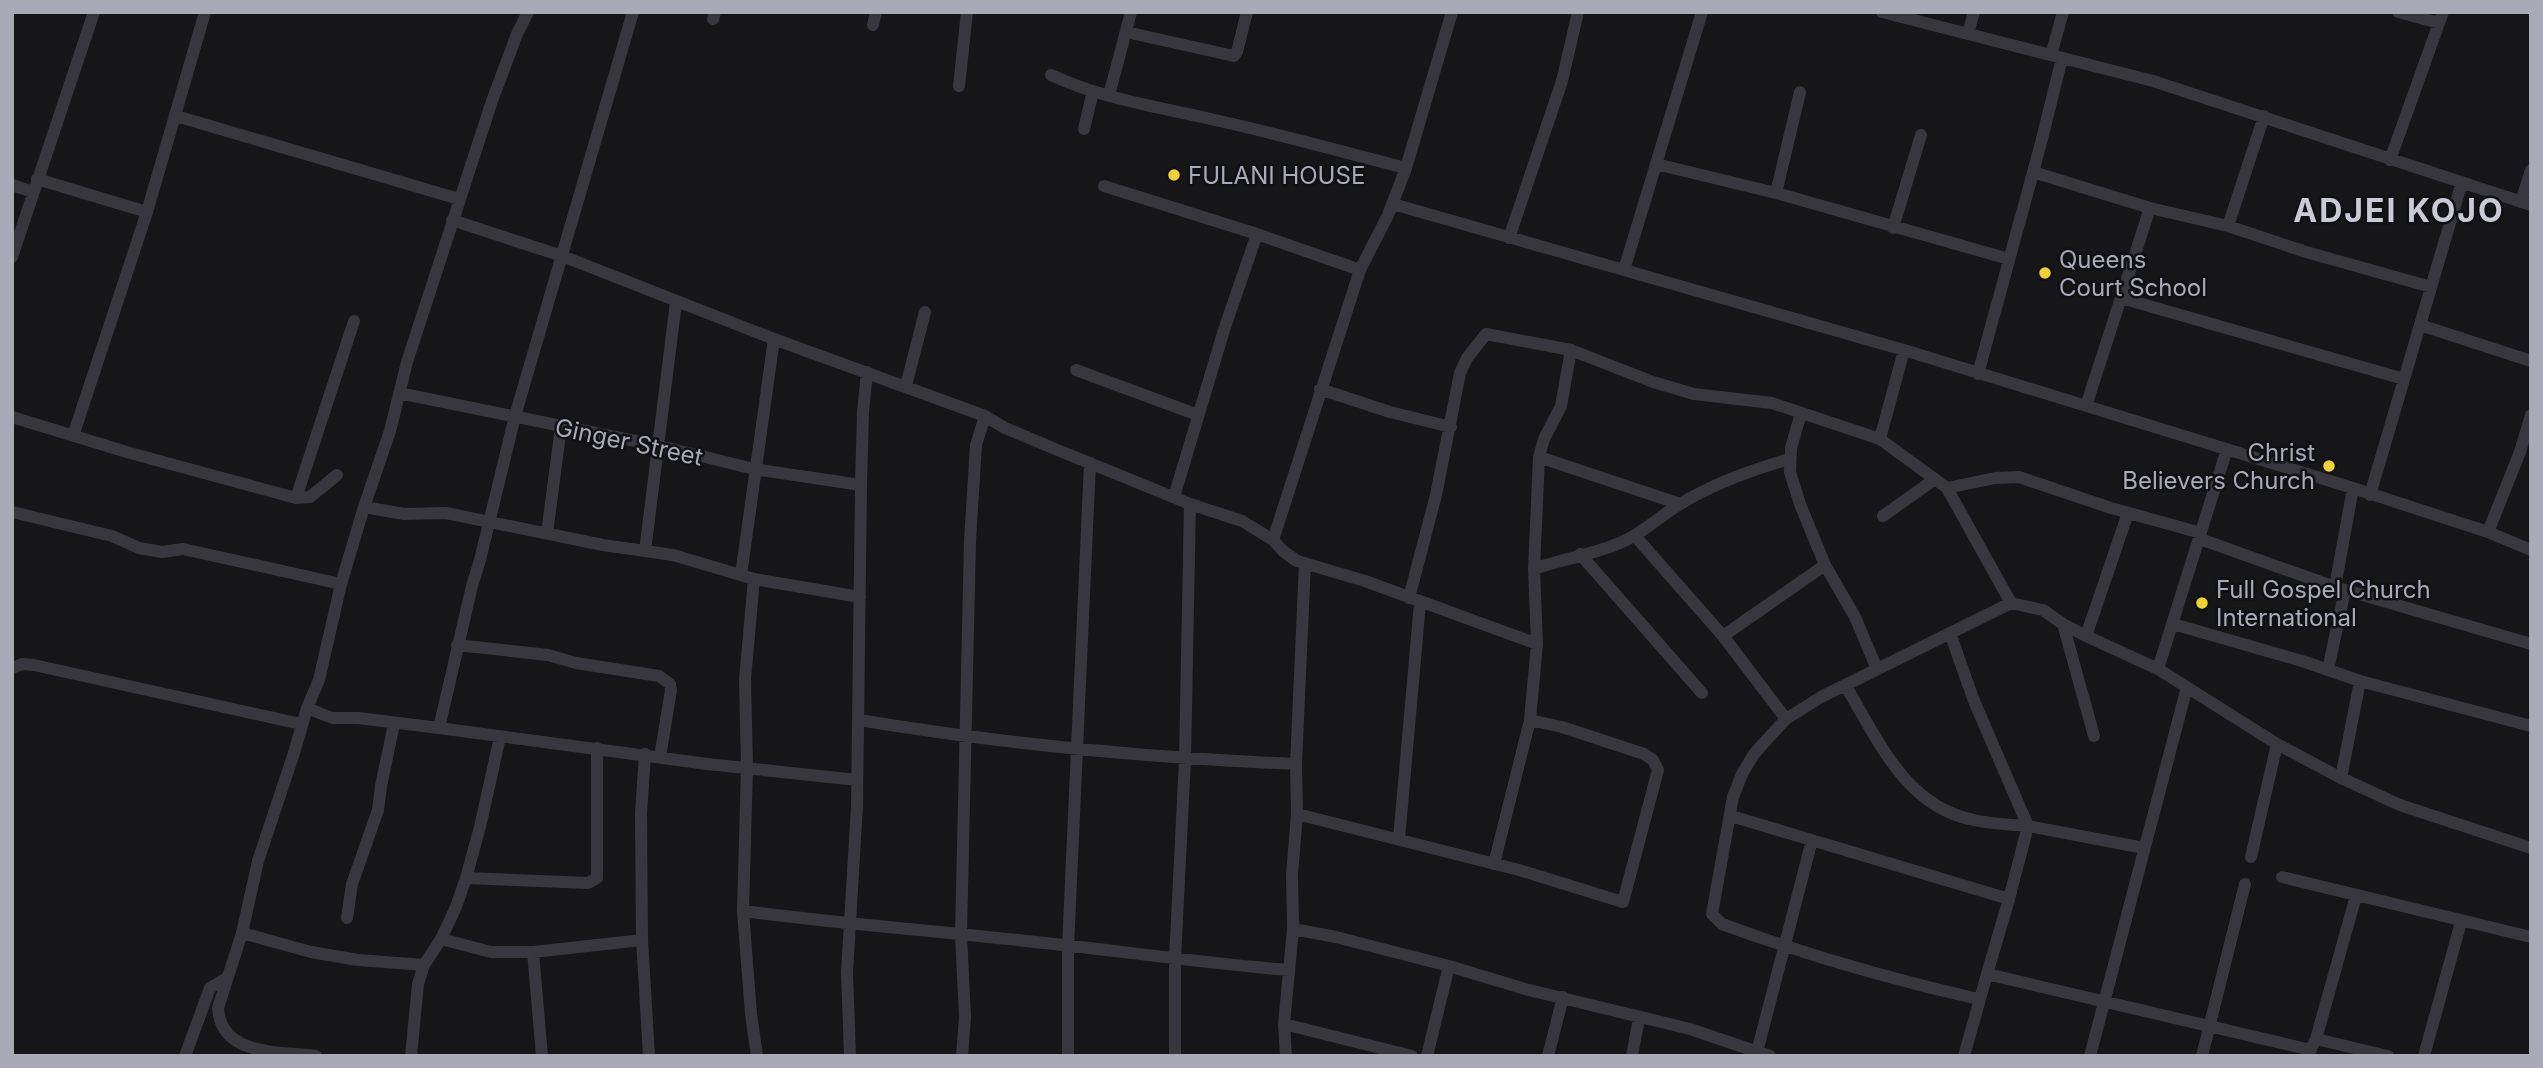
<svg xmlns="http://www.w3.org/2000/svg" width="2543" height="1068" viewBox="0 0 2543 1068" font-family="Inter,sans-serif">
<style>
.lines{fill:none;stroke-linecap:round;stroke-linejoin:round}
.minor{stroke:#37373d;stroke-width:12}
.poi-dot{fill:#efd137;stroke:#111113;stroke-width:2.5}
.labels{text-anchor:middle;dominant-baseline:central;stroke-width:5;stroke-linejoin:round;paint-order:stroke}
.poi-label{font-size:24px;fill:#a8aab8;stroke:#111113;text-anchor:start}
.street-label{font-size:24px;fill:#a8aab8;stroke:#111113}
.district-label{font-size:32px;font-weight:bold;letter-spacing:2px;fill:#c9cad4;stroke:#111113}
</style>
<rect width="100%" height="100%" fill="#161618"/>
<g class="lines">
<path class="minor" d="M 1882,12 L 2153,81 L 2531,205
M 2398,12 L 2439,23
M 713,19 L 715,12
M 873,25 L 876,12
M 1126,32 L 1234,56 L 1237,52 L 1247,12
M 1968,34 L 1974,12
M 2051,55 L 2063,12
M 1051,75 C 1102,99 1160,107 1215,120 C 1279,134 1343,152 1406,168
M 959,86 L 967,12
M 1109,95 L 1131,12
M 176,116 L 459,199
M 1084,129 L 1093,91
M 2390,160 L 2443,12
M 1656,164 L 1776,193 L 2009,259
M 2033,172 L 2150,208 L 2228,226 L 2306,252 L 2431,287
M 37,179 L 147,212
M 12,185 L 33,192
M 1104,186 L 1257,234 L 1360,270
M 1776,193 L 1800,92
M 2521,202 L 2531,170
M 1393,204 L 1904,350 L 2353,488 L 2488,532 L 2531,550
M 452,220 L 562,256 L 774,339 L 985,416 L 1005,428 L 1060,451 L 1190,504 L 1242,521 L 1273,540 L 1283,551 L 1297,561 L 1365,581 L 1537,644
M 2228,226 L 2264,116
M 1893,228 L 1921,135
M 1509,238 L 1562,81 L 1578,12
M 12,257 L 94,12
M 1624,270 L 1702,12
M 2121,298 L 2404,379
M 2420,325 L 2531,361
M 1076,370 L 1198,415
M 1978,374 L 2041,143 L 2062,58
M 906,386 L 925,312
M 1320,389 L 1390,412 L 1451,427
M 399,393 L 660,446 L 754,469 L 861,485
M 2086,406 L 2150,208
M 1801,413 L 1791,448 L 1790,472 L 1800,504 L 1825,565 L 1855,617 L 1877,669
M 12,417 L 130,453 L 296,498 L 310,497 L 337,475
M 73,436 L 147,212 L 205,12
M 1880,439 L 1904,350
M 1539,457 L 1680,504
M 1947,488 L 1995,478 L 2019,477 L 2111,508 L 2201,533
M 2370,495 L 2462,182
M 1174,497 L 1224,330 L 1257,234
M 296,498 L 354,321
M 364,507 L 404,514 L 446,513 L 603,545 L 673,555 L 754,579 L 860,597
M 12,512 L 112,536 L 139,548 L 162,552 L 183,549 L 341,584
M 1883,516 L 1935,479
M 2488,532 L 2520,452 L 2531,415
M 547,533 L 561,427
M 1635,536 L 1723,636 L 1786,719
M 2200,539 L 2335,587 L 2531,644
M 1273,540 L 1360,270 L 1388,215 L 1406,168 L 1452,12
M 645,551 L 676,302
M 1580,554 L 1702,693
M 1534,569 C 1562,559 1596,554 1622,542 C 1643,533 1660,516 1680,504 C 1714,483 1751,470 1789,459
M 741,575 L 774,339
M 754,579 L 745,679 L 747,767 L 743,911 L 751,1014 L 757,1056
M 2335,587 L 2353,488
M 1409,598 L 1436,495 L 1460,373 L 1467,358 L 1486,334 L 1571,350 L 1653,382 L 1694,394 L 1772,403 L 1880,439 L 1947,488 L 2011,603
M 2063,624 L 2094,736
M 2173,624 L 2302,661 L 2360,681 L 2531,726
M 1723,636 L 1825,565
M 2086,636 L 2128,513
M 457,645 L 548,655 L 576,663 L 659,676 L 670,684 L 671,690 L 660,757
M 12,668 L 22,664 L 34,665 L 301,724
M 2158,669 L 2227,449
M 2328,670 L 2345,590
M 1845,685 C 1878,739 1905,807 1974,820 C 1992,824 2010,825 2028,826 L 1974,701 L 1950,633
M 307,708 L 332,718 L 358,718 L 439,728 L 707,764 L 857,780
M 859,720 C 1004,744 1150,758 1296,764
M 439,728 L 472,586 L 480,560 L 515,416 L 633,12
M 645,754 L 641,813 L 642,940 L 649,1056
M 2341,778 L 2360,681
M 1297,814 L 1519,870 L 1623,902 L 1658,770 L 1653,760 L 1644,754 L 1562,727 L 1530,720
M 1731,816 L 2009,899 L 1987,974
M 1399,839 L 1420,603
M 2251,857 L 2277,744
M 1494,864 L 1530,720 L 1537,644 L 1534,569 L 1539,457 L 1544,439 L 1561,406 L 1571,350
M 2282,877 L 2531,937
M 466,878 L 588,883 L 597,878 L 597,748
M 2009,899 L 2028,826 L 2144,848
M 743,911 C 828,922 912,929 997,938 C 1094,947 1190,962 1288,970
M 347,918 L 352,884 L 378,810 L 381,786 L 394,724
M 1293,929 L 1336,937 L 1449,966 L 1525,989 L 1690,1029 L 1770,1056
M 242,933 L 311,952 L 358,960 L 424,965
M 441,939 L 491,952 L 533,952 L 642,940
M 533,952 L 542,1056
M 1978,999 C 1890,979 1806,955 1722,924 L 1712,914 L 1733,797 L 1742,774 L 1754,754 L 1771,735 L 1786,719 L 1821,697 L 2011,603 L 2043,610 L 2063,624 L 2086,636 L 2158,669 L 2277,744 L 2341,778 L 2400,805 L 2531,848
M 1284,1024 L 1412,1056
M 2316,1039 L 2356,896
M 2313,1045 L 2316,1039 L 2388,1056
M 1757,1052 L 1812,840
M 185,1056 L 210,988 L 228,977
M 316,1056 C 280,1051 221,1057 218,1008 L 242,933 L 258,861 L 294,753 L 307,708 L 319,680 L 341,584 L 364,507 L 390,431 L 407,362 L 492,101 L 517,34 L 528,12
M 411,1056 L 418,984 L 424,965 L 441,939 L 456,907 L 466,878 L 480,827 L 500,737
M 850,1056 L 847,972 L 857,806 L 861,485 L 863,412 L 867,372
M 962,1056 L 965,1017 L 961,935 L 970,541 L 976,445 L 985,416
M 1068,1056 L 1068,947 L 1090,463
M 1175,1056 L 1175,959 L 1185,760 L 1190,504
M 1286,1056 L 1284,1024 L 1293,929 L 1292,875 L 1297,814 L 1296,764 L 1305,563
M 1427,1056 L 1449,966
M 1548,1056 L 1563,997
M 1632,1056 L 1639,1018
M 1964,1056 L 1987,974 L 2311,1050
M 2090,1056 L 2187,687
M 2202,1056 L 2245,884
M 2424,1056 L 2461,922"/>
</g>
<g class="poi-dot">
<circle cx="1174" cy="175" r="7"/>
<circle cx="2045" cy="273" r="7"/>
<circle cx="2329" cy="466" r="7"/>
<circle cx="2202" cy="603" r="7"/>
</g>
<g class="labels">
<g class="poi-label">
<text x="1188" y="175">FULANI HOUSE</text>
<text x="2059" y="259">Queens<tspan x="2059" dy="28">Court School</tspan></text>
<text x="2315" y="452" text-anchor="end">Christ<tspan x="2315" dy="28">Believers Church</tspan></text>
<text x="2216" y="589">Full Gospel Church<tspan x="2216" dy="28">International</tspan></text>
</g>
<g class="street-label">
<text transform="translate(629 442) rotate(12)">Ginger Street</text>
</g>
<g class="district-label">
<text x="2399" y="210">ADJEI KOJO</text>
</g>
</g>
<rect width="2543" height="1068" fill="none" stroke="#a8aab8" stroke-width="28"/>
</svg>
